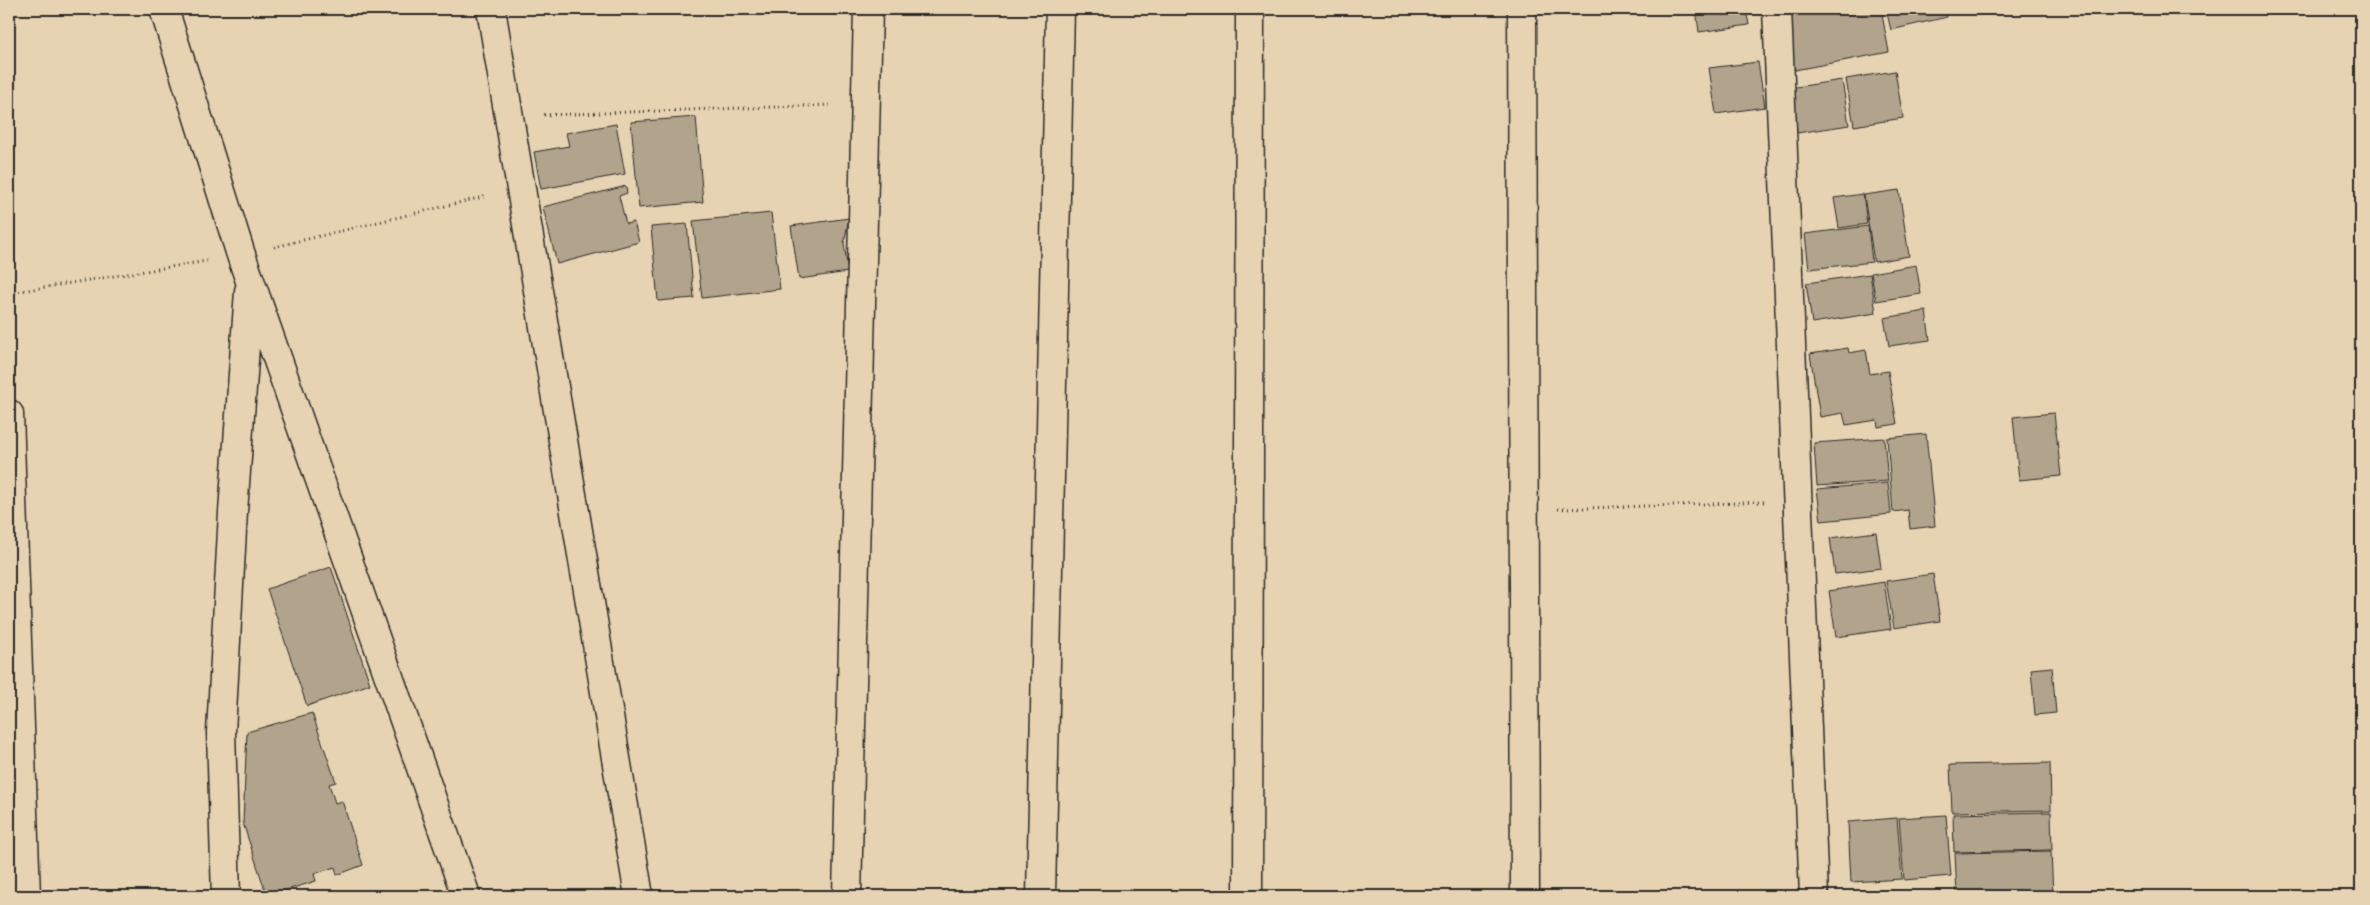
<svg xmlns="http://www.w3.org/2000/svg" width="2370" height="905" viewBox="0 0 2370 905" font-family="Delius,sans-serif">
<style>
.building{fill:#b2a48c;stroke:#2b2b2b}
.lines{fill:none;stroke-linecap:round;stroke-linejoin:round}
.minor-casing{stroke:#2b2b2b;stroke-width:31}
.path{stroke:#2b2b2b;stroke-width:3;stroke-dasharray:1 4;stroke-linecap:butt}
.minor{stroke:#e6d3b1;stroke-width:28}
</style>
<rect width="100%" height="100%" fill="#e6d3b1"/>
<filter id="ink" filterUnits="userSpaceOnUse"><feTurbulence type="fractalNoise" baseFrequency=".02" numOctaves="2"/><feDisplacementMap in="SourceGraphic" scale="10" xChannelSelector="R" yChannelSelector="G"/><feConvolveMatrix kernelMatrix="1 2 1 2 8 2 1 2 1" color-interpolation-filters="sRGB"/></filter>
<g filter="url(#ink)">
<path class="building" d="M 1696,9 L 1746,9 L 1749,25 L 1699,32 Z
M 1822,9 L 1881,9 L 1889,52 L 1795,70 L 1785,16 Z
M 1886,9 L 1945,9 L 1947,17 L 1891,30 Z
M 1758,62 L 1765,107 L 1716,114 L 1709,68 Z
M 1895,71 L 1903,118 L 1854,126 L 1846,79 Z
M 1842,80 L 1849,125 L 1797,133 L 1790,88 Z
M 696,117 L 703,202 L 639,208 L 631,122 Z
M 616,124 L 625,174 L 541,189 L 534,152 L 569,146 L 566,133 Z
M 626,186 L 627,193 L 619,196 L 626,224 L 634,222 L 639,242 L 557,264 L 543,207 Z
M 1899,190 L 1909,256 L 1874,262 L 1864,195 Z
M 1863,194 L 1867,224 L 1839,228 L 1834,198 Z
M 771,213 L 780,289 L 702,298 L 693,221 Z
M 849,218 L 844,243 L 848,272 L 799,279 L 791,226 Z
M 687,224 L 694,298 L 658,301 L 651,227 Z
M 1868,226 L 1872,262 L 1809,269 L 1805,234 Z
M 1916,265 L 1921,294 L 1876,301 L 1871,273 Z
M 1870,274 L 1876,313 L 1812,323 L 1806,283 Z
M 1926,311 L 1930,340 L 1889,346 L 1884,318 Z
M 1848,348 L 1849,353 L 1866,350 L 1870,374 L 1888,371 L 1897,424 L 1878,427 L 1877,420 L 1846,425 L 1843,413 L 1820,417 L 1810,354 Z
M 2054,413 L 2061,476 L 2019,480 L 2013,417 Z
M 1926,434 L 1935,526 L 1910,529 L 1908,510 L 1893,512 L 1887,438 Z
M 1884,438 L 1888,481 L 1817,486 L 1814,443 Z
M 1888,483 L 1891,514 L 1821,521 L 1817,489 Z
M 1876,532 L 1881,568 L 1835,574 L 1830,538 Z
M 331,567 L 370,684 L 307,706 L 267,589 Z
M 1933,574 L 1940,621 L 1894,628 L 1886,581 Z
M 1884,582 L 1891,629 L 1836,637 L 1829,591 Z
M 2052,667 L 2056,713 L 2035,715 L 2031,669 Z
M 312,713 L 336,782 L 329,784 L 335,803 L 342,801 L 363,865 L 337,875 L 335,867 L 314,874 L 316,881 L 267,896 L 243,823 L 247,732 Z
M 2050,763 L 2051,810 L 1952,812 L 1950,765 Z
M 2051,812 L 2052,850 L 1954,852 L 1953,814 Z
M 1946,815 L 1951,876 L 1904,880 L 1899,818 Z
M 1897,818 L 1902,879 L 1851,882 L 1848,822 Z
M 2051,851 L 2053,896 L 1957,896 L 1955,853 Z"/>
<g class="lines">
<g class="minor-casing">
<path id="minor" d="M 164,9 L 241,255 L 466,896
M 491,9 L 639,896
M 1522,9 L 1525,896
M 1777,9 L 1814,896
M 9,414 L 26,896
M 226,896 L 221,732 L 233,512 L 249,291
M 847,896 L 868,9
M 1041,896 L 1060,9
M 1248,896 L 1250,9"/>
</g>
<path class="path" d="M 544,115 L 830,105
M 274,247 L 487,196
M 9,293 L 207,261
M 1558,509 L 1764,502"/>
<use href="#minor" class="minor"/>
</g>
</g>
<rect width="2370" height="905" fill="none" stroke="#e6d3b1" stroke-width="30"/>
<rect x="15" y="15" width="2340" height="875" fill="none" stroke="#2b2b2b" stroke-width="2" filter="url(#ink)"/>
</svg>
